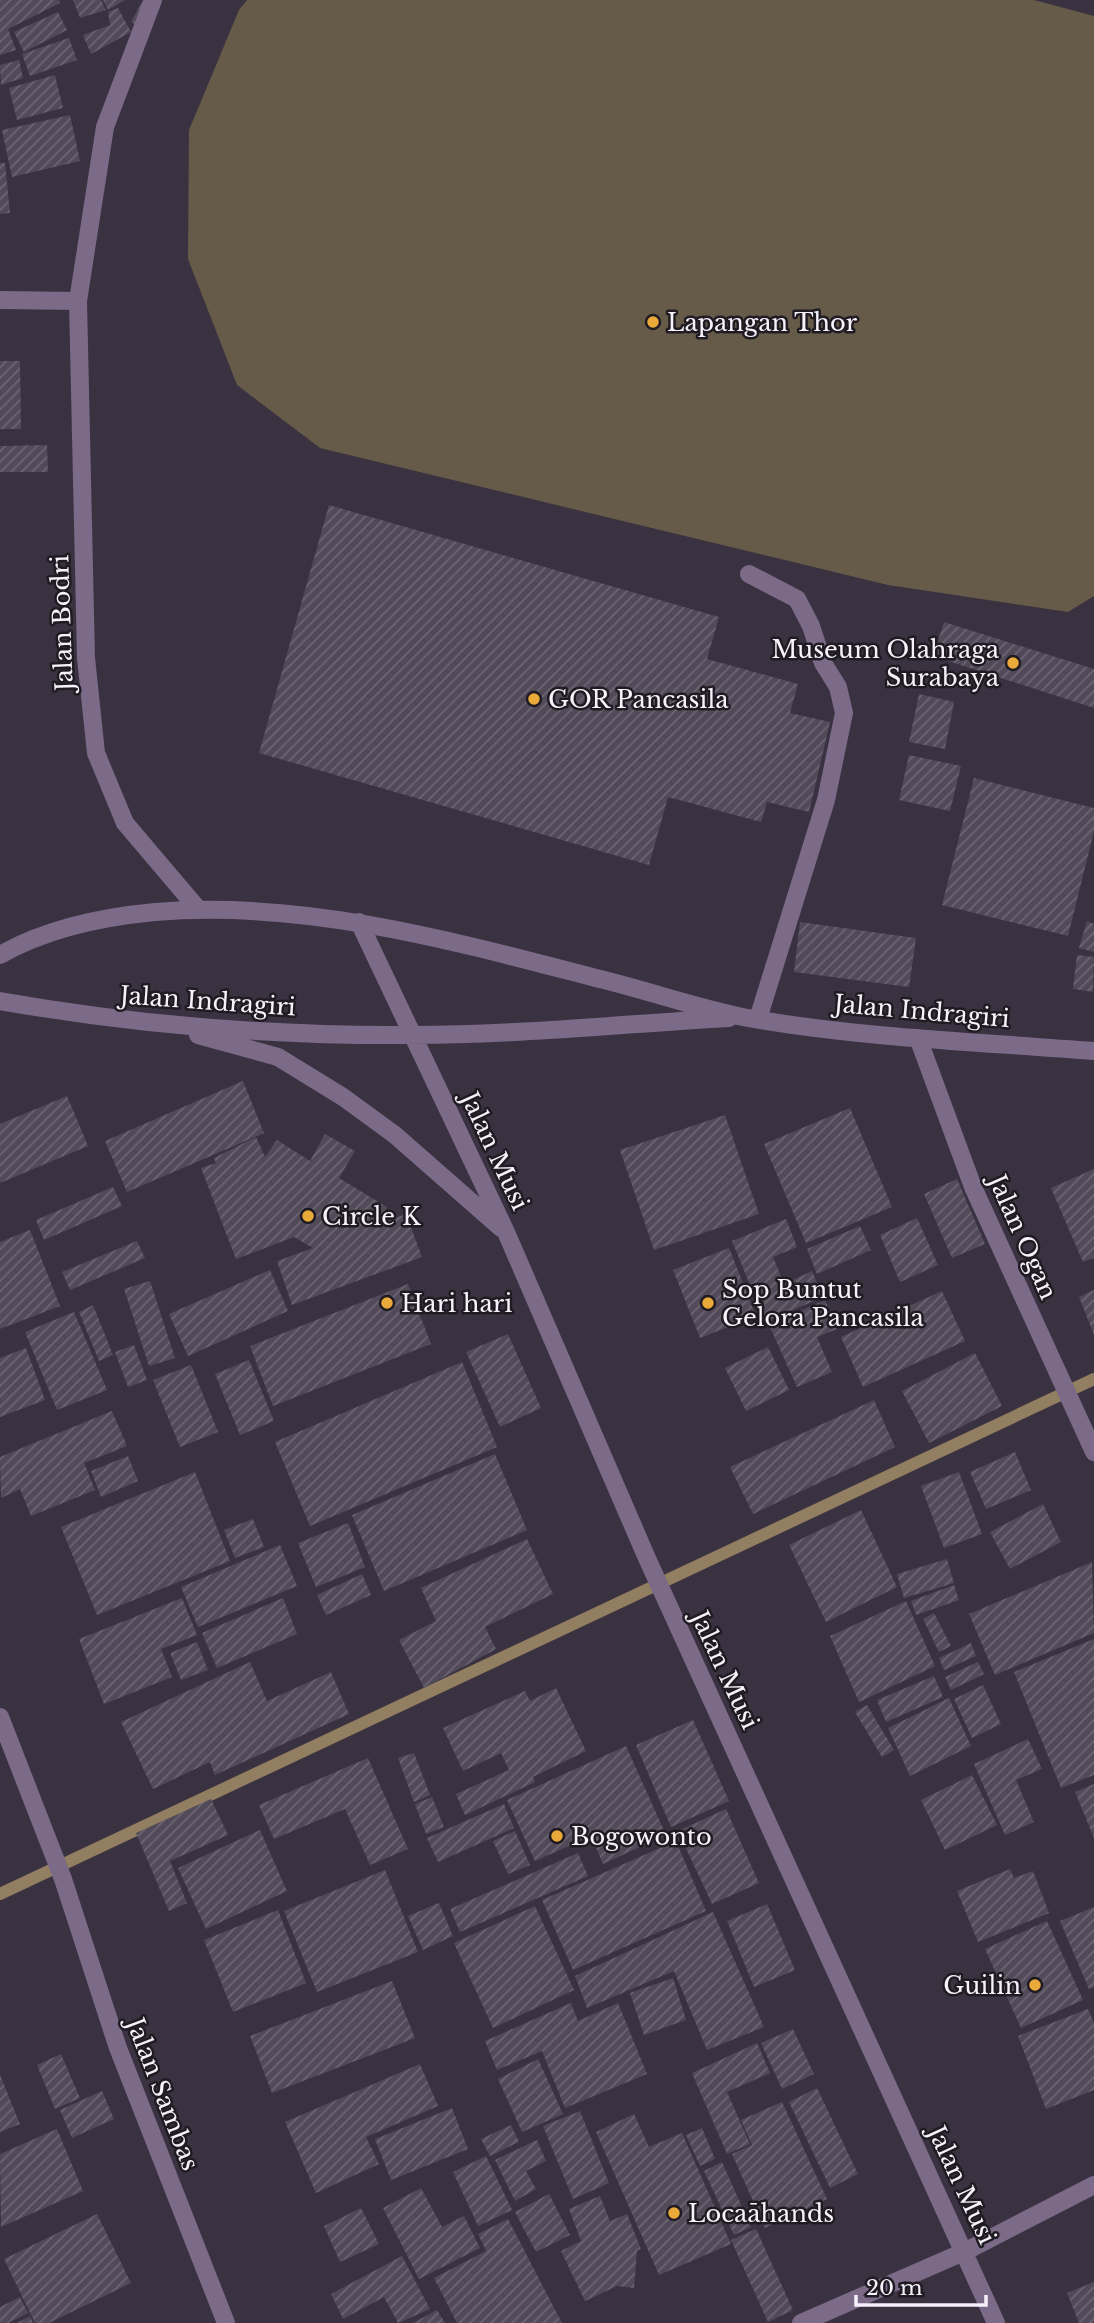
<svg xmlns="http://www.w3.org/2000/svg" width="1094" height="2323" viewBox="0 0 1094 2323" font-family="'Libre Baskerville',serif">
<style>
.green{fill:#665a48}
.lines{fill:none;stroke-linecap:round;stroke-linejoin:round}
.stream{stroke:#927e60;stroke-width:12}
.building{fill:url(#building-hatch)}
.minor{stroke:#7b6a88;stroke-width:18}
.poi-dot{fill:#eaaa39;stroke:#1f1b22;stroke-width:2.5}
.labels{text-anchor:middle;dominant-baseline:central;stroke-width:5;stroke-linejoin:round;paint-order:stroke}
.poi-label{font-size:24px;fill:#f6f1fa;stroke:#1f1b22;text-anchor:start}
.street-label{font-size:24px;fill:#f6f1fa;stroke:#1f1b22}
</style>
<defs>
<pattern id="building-hatch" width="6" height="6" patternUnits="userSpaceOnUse" patternTransform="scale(1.75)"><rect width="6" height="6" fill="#534a59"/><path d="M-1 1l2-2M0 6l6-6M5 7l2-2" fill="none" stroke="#6c6572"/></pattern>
</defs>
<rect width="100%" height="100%" fill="#3a3240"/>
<path class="green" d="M 247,0 L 1034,0 L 1094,16 L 1094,596 L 1068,612 L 888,585 L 320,448 L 237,385 L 188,259 L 189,130 L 239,10 Z"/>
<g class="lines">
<path class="stream" d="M 0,1894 L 1094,1379"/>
</g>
<path class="building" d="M 0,0 L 59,0 L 60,3 L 8,29 L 16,50 L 0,55 Z
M 73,0 L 101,0 L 106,10 L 80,18 Z
M 103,0 L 125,0 L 108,10 Z
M 143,0 L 151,0 L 138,26 L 131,22 Z
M 118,8 L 131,32 L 91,54 L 83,35 L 110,25 L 108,12 Z
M 58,12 L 67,30 L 24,52 L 14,32 Z
M 69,38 L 77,60 L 30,76 L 22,54 Z
M 19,60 L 23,78 L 1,85 L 0,65 Z
M 55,75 L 63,108 L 17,120 L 9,88 Z
M 70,115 L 80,161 L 12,177 L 2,130 Z
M 0,163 L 5,163 L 10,213 L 0,214 Z
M 0,361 L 20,361 L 21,429 L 0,429 Z
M 47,445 L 48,472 L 0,472 L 0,446 Z
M 329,505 L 719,617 L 707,659 L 798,684 L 790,713 L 830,722 L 809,812 L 767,802 L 761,822 L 668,797 L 649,865 L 259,753 Z
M 944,622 L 1094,669 L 1094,708 L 933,656 Z
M 919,694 L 954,702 L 945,749 L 909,742 Z
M 909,755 L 961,766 L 950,811 L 899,800 Z
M 974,778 L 1094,808 L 1094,831 L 1068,936 L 942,905 Z
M 1087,921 L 1094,924 L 1094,952 L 1079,948 Z
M 800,922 L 916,938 L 909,987 L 794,972 Z
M 1077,955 L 1094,957 L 1093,992 L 1073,989 Z
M 243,1081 L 264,1133 L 127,1192 L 105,1141 Z
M 67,1096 L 88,1146 L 0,1183 L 0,1124 Z
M 850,1108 L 892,1207 L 806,1243 L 764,1144 Z
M 725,1115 L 759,1214 L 654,1250 L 620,1150 Z
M 325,1134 L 355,1151 L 339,1178 L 387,1207 L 376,1225 L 406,1214 L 422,1257 L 292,1305 L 277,1261 L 313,1248 L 294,1237 L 236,1259 L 201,1168 L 216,1163 L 214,1158 L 256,1137 L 265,1157 L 277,1140 L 310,1161 Z
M 1094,1169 L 1094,1258 L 1083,1262 L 1051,1188 Z
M 957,1179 L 985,1244 L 952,1258 L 924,1194 Z
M 113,1187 L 122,1206 L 44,1240 L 36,1220 Z
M 917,1218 L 938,1265 L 900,1282 L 880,1235 Z
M 786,1219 L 797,1247 L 773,1257 L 784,1284 L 812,1271 L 823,1297 L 765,1322 L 732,1241 Z
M 860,1226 L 871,1250 L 817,1274 L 807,1249 Z
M 30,1230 L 60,1306 L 0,1329 L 0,1242 Z
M 137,1241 L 145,1258 L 70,1290 L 62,1272 Z
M 729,1248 L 756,1316 L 700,1338 L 673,1270 Z
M 270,1270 L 288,1311 L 188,1356 L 169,1314 Z
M 150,1281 L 175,1358 L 149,1366 L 124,1289 Z
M 408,1284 L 431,1344 L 273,1406 L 250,1346 Z
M 1094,1290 L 1094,1335 L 1079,1297 Z
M 942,1291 L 965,1341 L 863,1387 L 841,1337 Z
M 825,1300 L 837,1329 L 817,1337 L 832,1372 L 797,1387 L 769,1325 Z
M 93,1305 L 113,1355 L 99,1361 L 79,1312 Z
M 74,1312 L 107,1390 L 57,1410 L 25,1332 Z
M 508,1334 L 541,1408 L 500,1427 L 466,1352 Z
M 134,1345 L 147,1380 L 128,1387 L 115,1352 Z
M 768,1347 L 789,1390 L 746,1411 L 725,1368 Z
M 26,1348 L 45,1400 L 0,1417 L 0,1358 Z
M 975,1353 L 1002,1406 L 929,1443 L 902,1391 Z
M 249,1360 L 274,1421 L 240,1435 L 215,1374 Z
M 462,1362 L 497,1447 L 310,1526 L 275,1442 Z
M 191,1365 L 218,1432 L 180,1447 L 153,1380 Z
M 874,1400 L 895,1447 L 753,1514 L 730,1467 Z
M 112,1411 L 127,1446 L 84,1463 L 95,1490 L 31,1516 L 20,1489 L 1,1498 L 0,1457 Z
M 1015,1452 L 1031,1490 L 986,1509 L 970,1472 Z
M 495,1454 L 527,1530 L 384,1591 L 352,1515 Z
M 128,1456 L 138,1481 L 101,1497 L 91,1471 Z
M 195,1472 L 230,1561 L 97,1615 L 61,1527 Z
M 959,1472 L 982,1534 L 944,1548 L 921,1486 Z
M 1043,1504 L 1061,1542 L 1010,1569 L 990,1532 Z
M 861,1510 L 897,1587 L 826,1622 L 789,1545 Z
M 253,1519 L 264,1547 L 235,1558 L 224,1530 Z
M 348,1523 L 365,1567 L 316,1587 L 298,1543 Z
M 527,1539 L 553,1594 L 485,1627 L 496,1649 L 424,1688 L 399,1640 L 436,1621 L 421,1588 Z
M 280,1545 L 297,1586 L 198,1627 L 181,1587 Z
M 947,1559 L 954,1583 L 904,1598 L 897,1574 Z
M 1092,1562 L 1094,1633 L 995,1675 L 969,1614 Z
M 362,1574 L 371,1595 L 326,1615 L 317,1595 Z
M 954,1585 L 959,1600 L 916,1615 L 911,1601 Z
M 182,1598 L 197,1635 L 161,1649 L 172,1677 L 104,1704 L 79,1639 Z
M 283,1598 L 297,1634 L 217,1668 L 202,1633 Z
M 906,1601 L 935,1666 L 859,1702 L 830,1636 Z
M 934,1613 L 951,1646 L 939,1652 L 923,1619 Z
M 1094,1639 L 1094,1775 L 1061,1788 L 1014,1672 Z
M 197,1642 L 208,1670 L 181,1680 L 170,1653 Z
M 971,1643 L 976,1656 L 944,1670 L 939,1658 Z
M 250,1662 L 267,1701 L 331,1672 L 349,1714 L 215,1775 L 210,1762 L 153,1789 L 121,1722 Z
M 978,1662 L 984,1674 L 951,1690 L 945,1677 Z
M 934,1676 L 943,1697 L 886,1722 L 877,1700 Z
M 983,1685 L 1001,1724 L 972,1738 L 954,1699 Z
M 556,1688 L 586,1751 L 533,1777 L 535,1782 L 465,1815 L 456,1794 L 509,1770 L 501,1753 L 463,1771 L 443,1728 L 525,1691 L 530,1701 Z
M 949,1698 L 971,1746 L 910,1776 L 888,1728 Z
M 867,1705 L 894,1750 L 882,1757 L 855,1712 Z
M 693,1720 L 729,1801 L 671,1827 L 636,1745 Z
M 1028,1739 L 1042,1769 L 1016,1780 L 1034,1822 L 1005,1835 L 974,1764 Z
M 626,1746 L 666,1835 L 603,1864 L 591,1836 L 535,1861 L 507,1800 Z
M 414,1753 L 430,1795 L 414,1802 L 398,1758 Z
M 368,1758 L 408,1849 L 370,1865 L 345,1809 L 274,1839 L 259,1805 Z
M 972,1775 L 997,1825 L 945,1850 L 921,1800 Z
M 1094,1784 L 1094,1838 L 1075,1792 Z
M 432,1797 L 444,1827 L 426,1834 L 415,1804 Z
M 211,1799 L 228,1835 L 170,1861 L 187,1903 L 169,1911 L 136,1833 Z
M 504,1804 L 514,1828 L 438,1862 L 427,1838 Z
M 726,1809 L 759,1883 L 712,1904 L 678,1831 Z
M 260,1830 L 287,1891 L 206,1929 L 178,1868 Z
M 515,1831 L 530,1865 L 508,1874 L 493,1841 Z
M 676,1841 L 706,1911 L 573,1970 L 542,1900 Z
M 578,1853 L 588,1876 L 460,1932 L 450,1909 Z
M 1010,1869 L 1014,1878 L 1033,1871 L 1049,1913 L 978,1942 L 957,1891 Z
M 385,1870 L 418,1952 L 317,1992 L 284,1911 Z
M 439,1903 L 453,1936 L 423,1950 L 408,1916 Z
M 767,1904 L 795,1970 L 754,1987 L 727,1921 Z
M 535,1906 L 574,1990 L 493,2028 L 454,1943 Z
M 1094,1907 L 1094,1987 L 1089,1989 L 1060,1921 Z
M 278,1910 L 306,1983 L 233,2012 L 204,1940 Z
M 713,1912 L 764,2027 L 707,2050 L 674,1971 L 587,2008 L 575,1976 Z
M 1047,1921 L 1083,2000 L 1021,2028 L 985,1949 Z
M 673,1978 L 686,2020 L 644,2035 L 630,1993 Z
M 392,1981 L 415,2038 L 272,2093 L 250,2036 Z
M 571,2003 L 578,2021 L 618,2003 L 647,2074 L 565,2108 L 542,2051 L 497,2070 L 485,2041 Z
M 1088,2009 L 1094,2023 L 1094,2090 L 1046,2109 L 1018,2036 Z
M 793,2029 L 814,2074 L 782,2089 L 761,2043 Z
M 757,2043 L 770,2073 L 727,2092 L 750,2144 L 727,2154 L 692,2073 Z
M 61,2054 L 80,2098 L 55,2109 L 37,2065 Z
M 538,2059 L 563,2114 L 522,2132 L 498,2079 Z
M 420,2064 L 438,2106 L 366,2137 L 379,2164 L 316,2193 L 285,2122 Z
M 0,2075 L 20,2124 L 0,2132 Z
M 817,2088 L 858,2174 L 830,2188 L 789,2102 Z
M 102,2091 L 114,2119 L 72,2138 L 60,2110 Z
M 782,2102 L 827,2199 L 765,2228 L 732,2154 L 752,2145 L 741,2120 Z
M 452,2108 L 468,2149 L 391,2180 L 375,2139 Z
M 580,2111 L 609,2183 L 573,2199 L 543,2126 Z
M 634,2114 L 649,2147 L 682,2133 L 731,2244 L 659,2275 L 596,2132 Z
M 511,2125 L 519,2142 L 490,2156 L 481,2139 Z
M 702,2128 L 715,2159 L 700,2166 L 686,2135 Z
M 57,2129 L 83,2191 L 1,2227 L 0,2154 Z
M 537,2140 L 546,2161 L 526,2171 L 536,2189 L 515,2201 L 495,2160 Z
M 486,2156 L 512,2210 L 478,2226 L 453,2172 Z
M 722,2162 L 751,2227 L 734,2235 L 704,2171 Z
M 421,2188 L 442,2227 L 464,2216 L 480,2248 L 419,2279 L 383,2208 Z
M 549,2194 L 570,2235 L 536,2252 L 515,2212 Z
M 600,2196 L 610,2221 L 627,2214 L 641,2249 L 637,2251 L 634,2288 L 617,2286 L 585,2301 L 561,2251 L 581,2241 L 569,2209 Z
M 361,2208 L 379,2244 L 340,2262 L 324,2226 Z
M 97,2214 L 131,2283 L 49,2323 L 35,2323 L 4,2259 Z
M 508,2219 L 562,2323 L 457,2323 L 434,2278 L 486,2251 L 478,2234 Z
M 756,2229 L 793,2310 L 768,2322 L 731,2240 Z
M 402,2256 L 430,2309 L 398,2323 L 384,2297 L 343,2319 L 331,2294 Z
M 1094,2282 L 1094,2323 L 1079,2323 L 1067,2293 Z
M 20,2297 L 28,2313 L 8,2323 L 0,2323 L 0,2307 Z
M 437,2310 L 445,2323 L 413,2323 Z
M 30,2316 L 33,2323 L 17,2323 Z"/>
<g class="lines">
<path class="minor" d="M 153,0 L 105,127 L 78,301 L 86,658 L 96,753 L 125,823 L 198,909
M 0,300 L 78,301
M 749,574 L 797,599 L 811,626 L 823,663 L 838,687 L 844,713 L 826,800 L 758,1019
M 359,922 L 506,1232 L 646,1556 L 996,2323
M 0,955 C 47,928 102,917 155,912 C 315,899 470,946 623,985 C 664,996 706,1010 748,1018 C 862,1038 979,1042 1094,1051
M 0,1001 C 136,1025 273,1036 411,1035 C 517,1035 623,1024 729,1018
M 198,1035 L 278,1057 L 343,1097 L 395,1135 L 501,1228
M 918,1038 L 973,1187 L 1094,1452
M 0,1717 L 63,1879 L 118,2048 L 226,2323
M 801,2323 L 966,2251 L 1094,2185"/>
</g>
<g class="poi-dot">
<circle cx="653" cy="322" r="7"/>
<circle cx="1013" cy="663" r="7"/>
<circle cx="534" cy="699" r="7"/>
<circle cx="308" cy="1216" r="7"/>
<circle cx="387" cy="1303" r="7"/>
<circle cx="708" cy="1303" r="7"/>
<circle cx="557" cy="1836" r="7"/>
<circle cx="1035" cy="1985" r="7"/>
<circle cx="674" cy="2213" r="7"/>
</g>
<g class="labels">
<g class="poi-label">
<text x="667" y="322">Lapangan Thor</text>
<text x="999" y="649" text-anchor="end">Museum Olahraga<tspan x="999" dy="28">Surabaya</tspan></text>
<text x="548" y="699">GOR Pancasila</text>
<text x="322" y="1216">Circle K</text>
<text x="722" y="1289">Sop Buntut<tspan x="722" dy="28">Gelora Pancasila</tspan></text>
<text x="401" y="1303">Hari hari</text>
<text x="571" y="1836">Bogowonto</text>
<text x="1021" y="1985" text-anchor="end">Guilin</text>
<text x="688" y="2213">Locaāhands</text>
</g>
<g class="street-label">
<text transform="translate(62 623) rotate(-92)">Jalan Bodri</text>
<text transform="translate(208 1001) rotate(4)">Jalan Indragiri</text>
<text transform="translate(922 1011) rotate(5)">Jalan Indragiri</text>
<text transform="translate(495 1151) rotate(65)">Jalan Musi</text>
<text transform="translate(1023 1237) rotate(66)">Jalan Ogan</text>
<text transform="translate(725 1670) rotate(65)">Jalan Musi</text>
<text transform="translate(163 2094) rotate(69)">Jalan Sambas</text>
<text transform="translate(962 2185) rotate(65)">Jalan Musi</text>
</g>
</g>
<path d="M856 2295v10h130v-10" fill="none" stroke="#f6f1fa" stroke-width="3.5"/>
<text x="866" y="2295" font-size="21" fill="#f6f1fa" stroke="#1f1b22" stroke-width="5" paint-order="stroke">20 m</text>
</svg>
